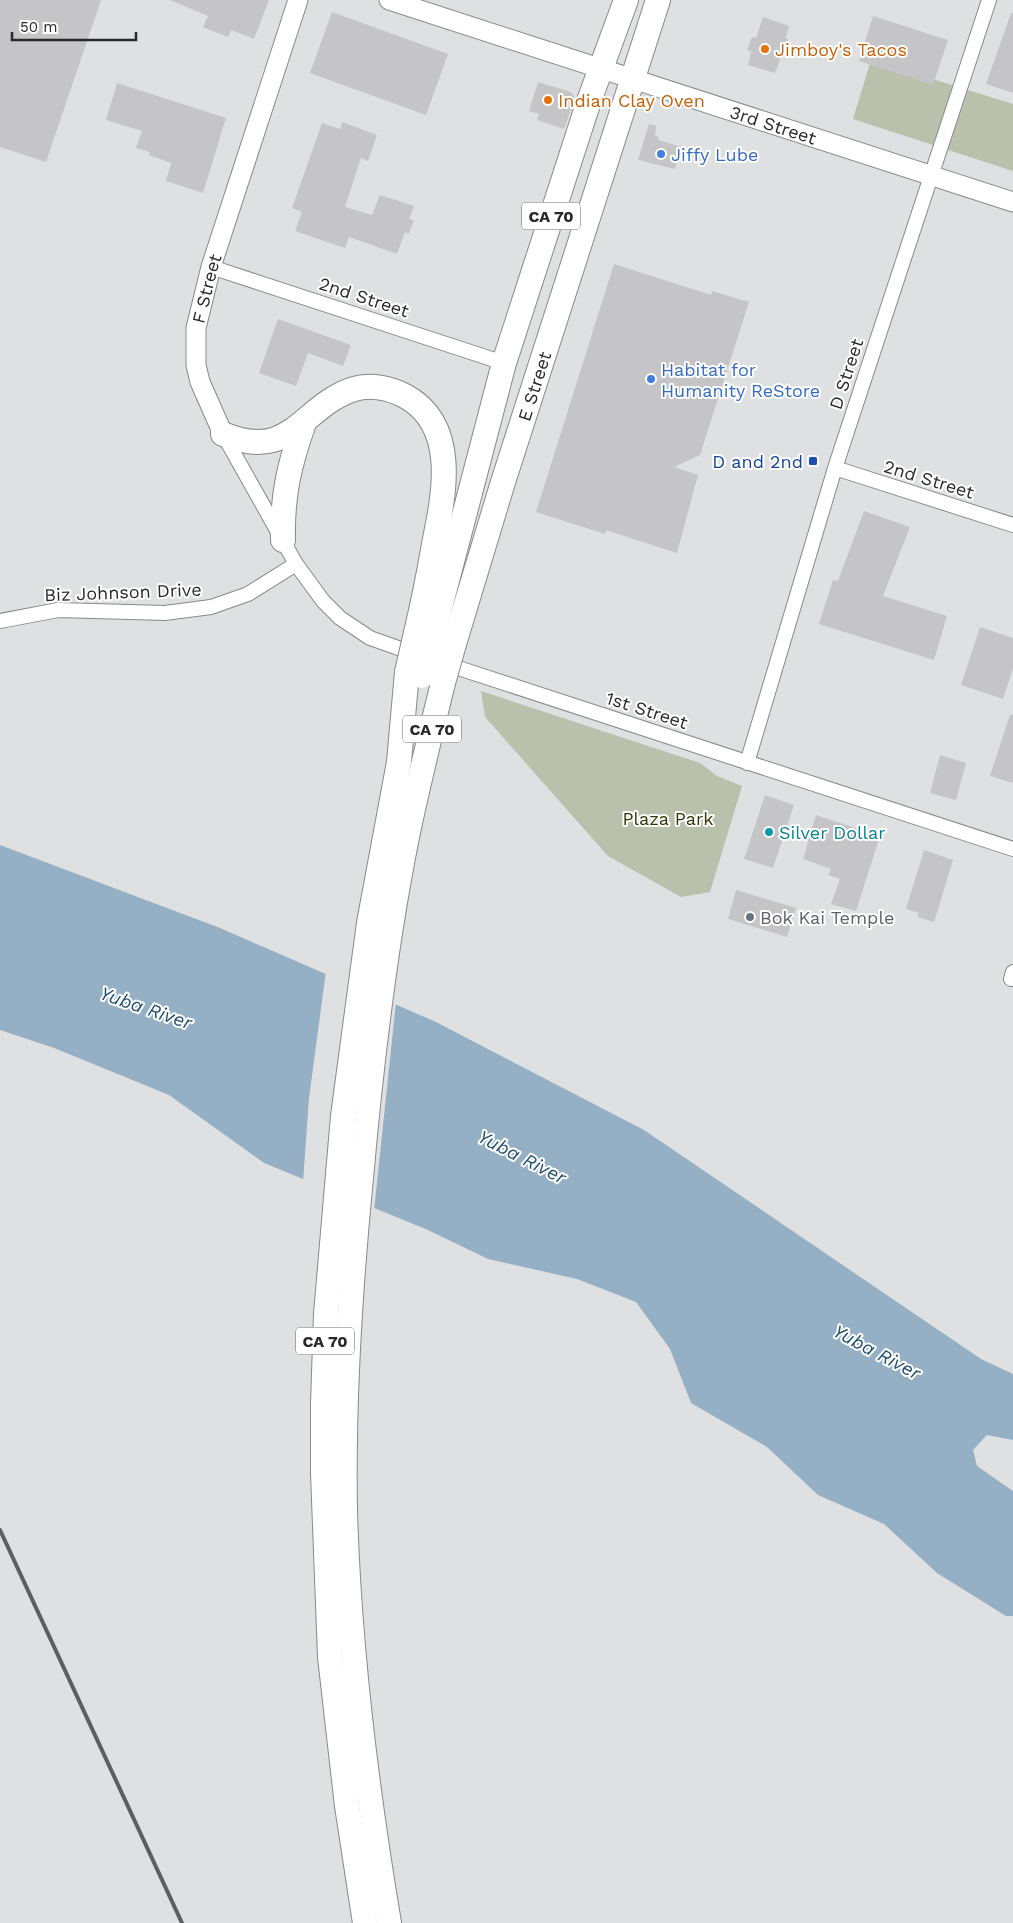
<svg xmlns="http://www.w3.org/2000/svg" width="1013" height="1923" viewBox="0 0 1013 1923" font-family="'Work Sans',sans-serif">
<style>
.green{fill:#b9c0ab}
.water{fill:#95b0c4}
.pier{fill:#dfe0e2}
.building{fill:#c5c5c7}
.lines{fill:none;stroke-linecap:round;stroke-linejoin:round}
.street-casing{stroke:#88898b;stroke-width:16}
.secondary-casing{stroke:#88898b;stroke-width:21}
.highway-casing{stroke:#88898b;stroke-width:26}
.street{stroke:#fff;stroke-width:14}
.secondary{stroke:#fff;stroke-width:19}
.highway{stroke:#fff;stroke-width:24}
.rail{stroke:#5d5e5f;stroke-width:4}
.highway-bridge-casing{stroke:#88898b;stroke-width:26;stroke-linecap:butt}
.highway-bridge{stroke:#fff;stroke-width:24}
.food-dot{fill:#e8710a;stroke:#fff;stroke-width:2}
.shop-dot{fill:#3f7fe0;stroke:#fff;stroke-width:2}
.transit-dot{fill:#1a4fb4;stroke:#fff;stroke-width:2}
.culture-dot{fill:#0f9aa8;stroke:#fff;stroke-width:2}
.worship-dot{fill:#6b7280;stroke:#fff;stroke-width:2}
.labels{text-anchor:middle;dominant-baseline:central;stroke-width:4;stroke-linejoin:round;paint-order:stroke}
.shield{fill:#fff;stroke:#69696a;stroke-width:1}
.shield-label{font-size:16px;font-weight:bold;fill:#29292a}
.food-label{font-size:18px;fill:#c56008;stroke:#fff;text-anchor:start}
.street-label{font-size:18px;fill:#29292a;stroke:#fff}
.shop-label{font-size:18px;fill:#366cbe;stroke:#fff;text-anchor:start}
.transit-label{font-size:18px;fill:#164399;stroke:#fff;text-anchor:end}
.park-label{font-size:18px;fill:#2d3805;stroke:#fff}
.culture-label{font-size:18px;fill:#0d838f;stroke:#fff;text-anchor:start}
.worship-label{font-size:18px;fill:#5b616d;stroke:#fff;text-anchor:start}
.water-label{font-size:19px;font-style:italic;fill:#21516f;stroke:#fff}
</style>
<rect width="100%" height="100%" fill="#dfe0e2"/>
<path class="green" d="M 871,60 L 1013,104 L 1013,171 L 853,119 Z
M 481,691 L 700,763 L 717,776 L 742,786 L 710,892 L 681,897 L 608,856 L 485,717 Z"/>
<path class="water" d="M 0,845 L 220,928 L 436,1022 L 644,1130 L 981,1359 L 1013,1374 L 1013,1440 L 987,1435 L 973,1450 L 977,1466 L 1013,1491 L 1013,1616 L 1006,1616 L 937,1573 L 884,1524 L 818,1495 L 767,1447 L 691,1403 L 670,1349 L 636,1302 L 577,1279 L 488,1259 L 428,1230 L 264,1163 L 169,1095 L 54,1048 L 0,1030 Z"/>
<path class="pier" d="M 326,971 L 396,1002 L 374,1211 L 303,1182 L 309,1098 Z"/>
<path class="building" d="M 0,0 L 101,0 L 46,162 L 0,147 Z
M 170,0 L 269,0 L 254,39 L 231,30 L 228,37 L 203,27 L 208,16 Z
M 332,12 L 448,54 L 426,115 L 310,73 Z
M 1011,13 L 1013,13 L 1013,93 L 986,84 Z
M 873,16 L 948,40 L 933,85 L 859,61 Z
M 763,17 L 789,26 L 786,38 L 788,39 L 775,73 L 748,65 L 751,52 L 747,50 L 752,37 L 756,38 Z
M 538,82 L 571,92 L 575,98 L 564,129 L 537,120 L 539,114 L 529,111 Z
M 117,83 L 226,118 L 203,193 L 166,181 L 171,163 L 149,155 L 150,152 L 136,148 L 142,131 L 106,120 Z
M 342,122 L 377,135 L 368,161 L 361,158 L 345,207 L 372,215 L 380,195 L 414,206 L 409,219 L 414,220 L 409,234 L 405,232 L 397,254 L 349,237 L 345,248 L 295,231 L 302,212 L 292,208 L 322,123 L 340,129 Z
M 649,124 L 656,126 L 655,136 L 659,137 L 658,140 L 682,147 L 675,169 L 638,160 Z
M 614,264 L 711,295 L 712,291 L 749,302 L 700,455 L 674,467 L 698,475 L 677,553 L 606,530 L 605,534 L 536,512 Z
M 278,319 L 351,345 L 343,366 L 308,353 L 296,386 L 259,373 Z
M 864,511 L 910,527 L 883,596 L 947,616 L 934,660 L 819,624 L 833,580 L 838,581 Z
M 980,627 L 1013,638 L 1013,668 L 1003,699 L 961,685 Z
M 1010,715 L 1013,715 L 1013,783 L 990,776 Z
M 940,755 L 966,763 L 956,800 L 930,793 Z
M 765,795 L 794,805 L 773,868 L 744,859 Z
M 816,815 L 880,836 L 856,911 L 831,904 L 840,879 L 828,875 L 831,869 L 803,859 Z
M 924,850 L 953,860 L 934,922 L 917,917 L 919,913 L 906,909 Z
M 736,890 L 796,908 L 787,937 L 728,919 Z"/>
<g class="lines">
<g class="street-casing">
<path id="street" d="M 211,267 L 504,363
M 223,434 L 296,564 L 323,601 L 340,618 L 370,638 L 418,655
M 835,468 L 1013,525
M 0,621 L 58,610 L 165,613 L 211,607 L 248,594 L 296,564
M 443,663 L 1013,849
M 747,763 L 835,468 L 989,0
M 1011,979 L 1013,972"/>
</g>
<g class="secondary-casing">
<g id="secondary">
<path id="s1" d="M 389,0 L 1013,202"/>
<path id="s2" d="M 223,434 L 200,382 L 196,365 L 196,328 L 211,267 L 298,0"/>
</g>
</g>
<g class="highway-casing">
<g id="highway">
<path d="M 223,434 C 292,463 301,406 354,389 C 370,384 390,388 405,396 C 459,425 444,495 434,544 C 429,574 423,603 416,633"/>
<path d="M 283,540 C 282,496 289,465 304,423"/>
<path d="M 432,638 L 504,363 L 589,101 L 626,0"/>
<path id="s3" d="M 454,644 L 503,482 L 658,0"/>
<path d="M 365,1923 L 347,1806 L 330,1657 L 323,1473 L 323,1404 L 326,1314 L 343,1116 L 369,923 L 399,762 L 407,672"/>
<path d="M 389,1923 C 366,1786 349,1649 345,1511 C 343,1399 350,1289 361,1178 C 371,1066 384,953 406,842 C 417,788 430,736 443,683"/>
</g>
</g>
<use href="#street" class="street"/>
<use href="#secondary" class="secondary"/>
<use href="#highway" class="highway"/>
<path class="rail" d="M 0,1530 L 182,1923"/>
<g class="highway-bridge-casing">
<path id="highway-bridge" d="M 407,672 L 416,633
M 422,676 L 432,638
M 443,683 L 454,644"/>
</g>
<use href="#highway-bridge" class="highway-bridge"/>
</g>
<g class="food-dot">
<circle cx="765" cy="49" r="5"/>
<circle cx="548" cy="100" r="5"/>
</g>
<g class="shop-dot">
<circle cx="661" cy="154" r="5"/>
<circle cx="651" cy="379" r="5"/>
</g>
<rect class="transit-dot" x="808" y="456" width="10" height="10" rx="2.5"/>
<circle class="culture-dot" cx="769" cy="832" r="5"/>
<circle class="worship-dot" cx="750" cy="917" r="5"/>
<g class="labels">
<g class="shield">
<rect x="522" y="202.5" width="58" height="27" rx="4"/>
<rect x="403" y="715.5" width="58" height="27" rx="4"/>
<rect x="296" y="1327.5" width="58" height="27" rx="4"/>
</g>
<g class="shield-label">
<text x="551" y="216">CA 70</text>
<text x="432" y="729">CA 70</text>
<text x="325" y="1341">CA 70</text>
</g>
<g class="food-label">
<text x="775" y="49">Jimboy's Tacos</text>
<text x="558" y="100">Indian Clay Oven</text>
</g>
<g class="street-label">
<text stroke="none"><textPath href="#s1" startOffset="404">3rd Street</textPath></text>
<text stroke="none"><textPath href="#s2" startOffset="152">F Street</textPath></text>
<text transform="translate(364 297) rotate(18)">2nd Street</text>
<text transform="translate(846 374) rotate(-72)">D Street</text>
<text stroke="none"><textPath href="#s3" startOffset="270">E Street</textPath></text>
<text transform="translate(929 479) rotate(17)">2nd Street</text>
<text transform="translate(123 592) rotate(-2)">Biz Johnson Drive</text>
<text transform="translate(647 710) rotate(18)">1st Street</text>
</g>
<g class="shop-label">
<text x="671" y="154">Jiffy Lube</text>
<text x="661" y="369">Habitat for<tspan x="661" dy="21">Humanity ReStore</tspan></text>
</g>
<g class="transit-label">
<text x="803" y="461">D and 2nd</text>
</g>
<g class="park-label">
<text x="668" y="818">Plaza Park</text>
</g>
<g class="culture-label">
<text x="779" y="832">Silver Dollar</text>
</g>
<g class="worship-label">
<text x="760" y="917">Bok Kai Temple</text>
</g>
<g class="water-label">
<text transform="translate(146 1008) rotate(19)">Yuba River</text>
<text transform="translate(522 1157) rotate(27)">Yuba River</text>
<text transform="translate(877 1352) rotate(28)">Yuba River</text>
</g>
</g>
<path d="M12 32v8h124v-8" fill="none" stroke="#29292a" stroke-width="2.5"/>
<text x="20" y="32" font-size="15" fill="#29292a" stroke="#ffffff" stroke-width="4" paint-order="stroke">50 m</text>
</svg>
